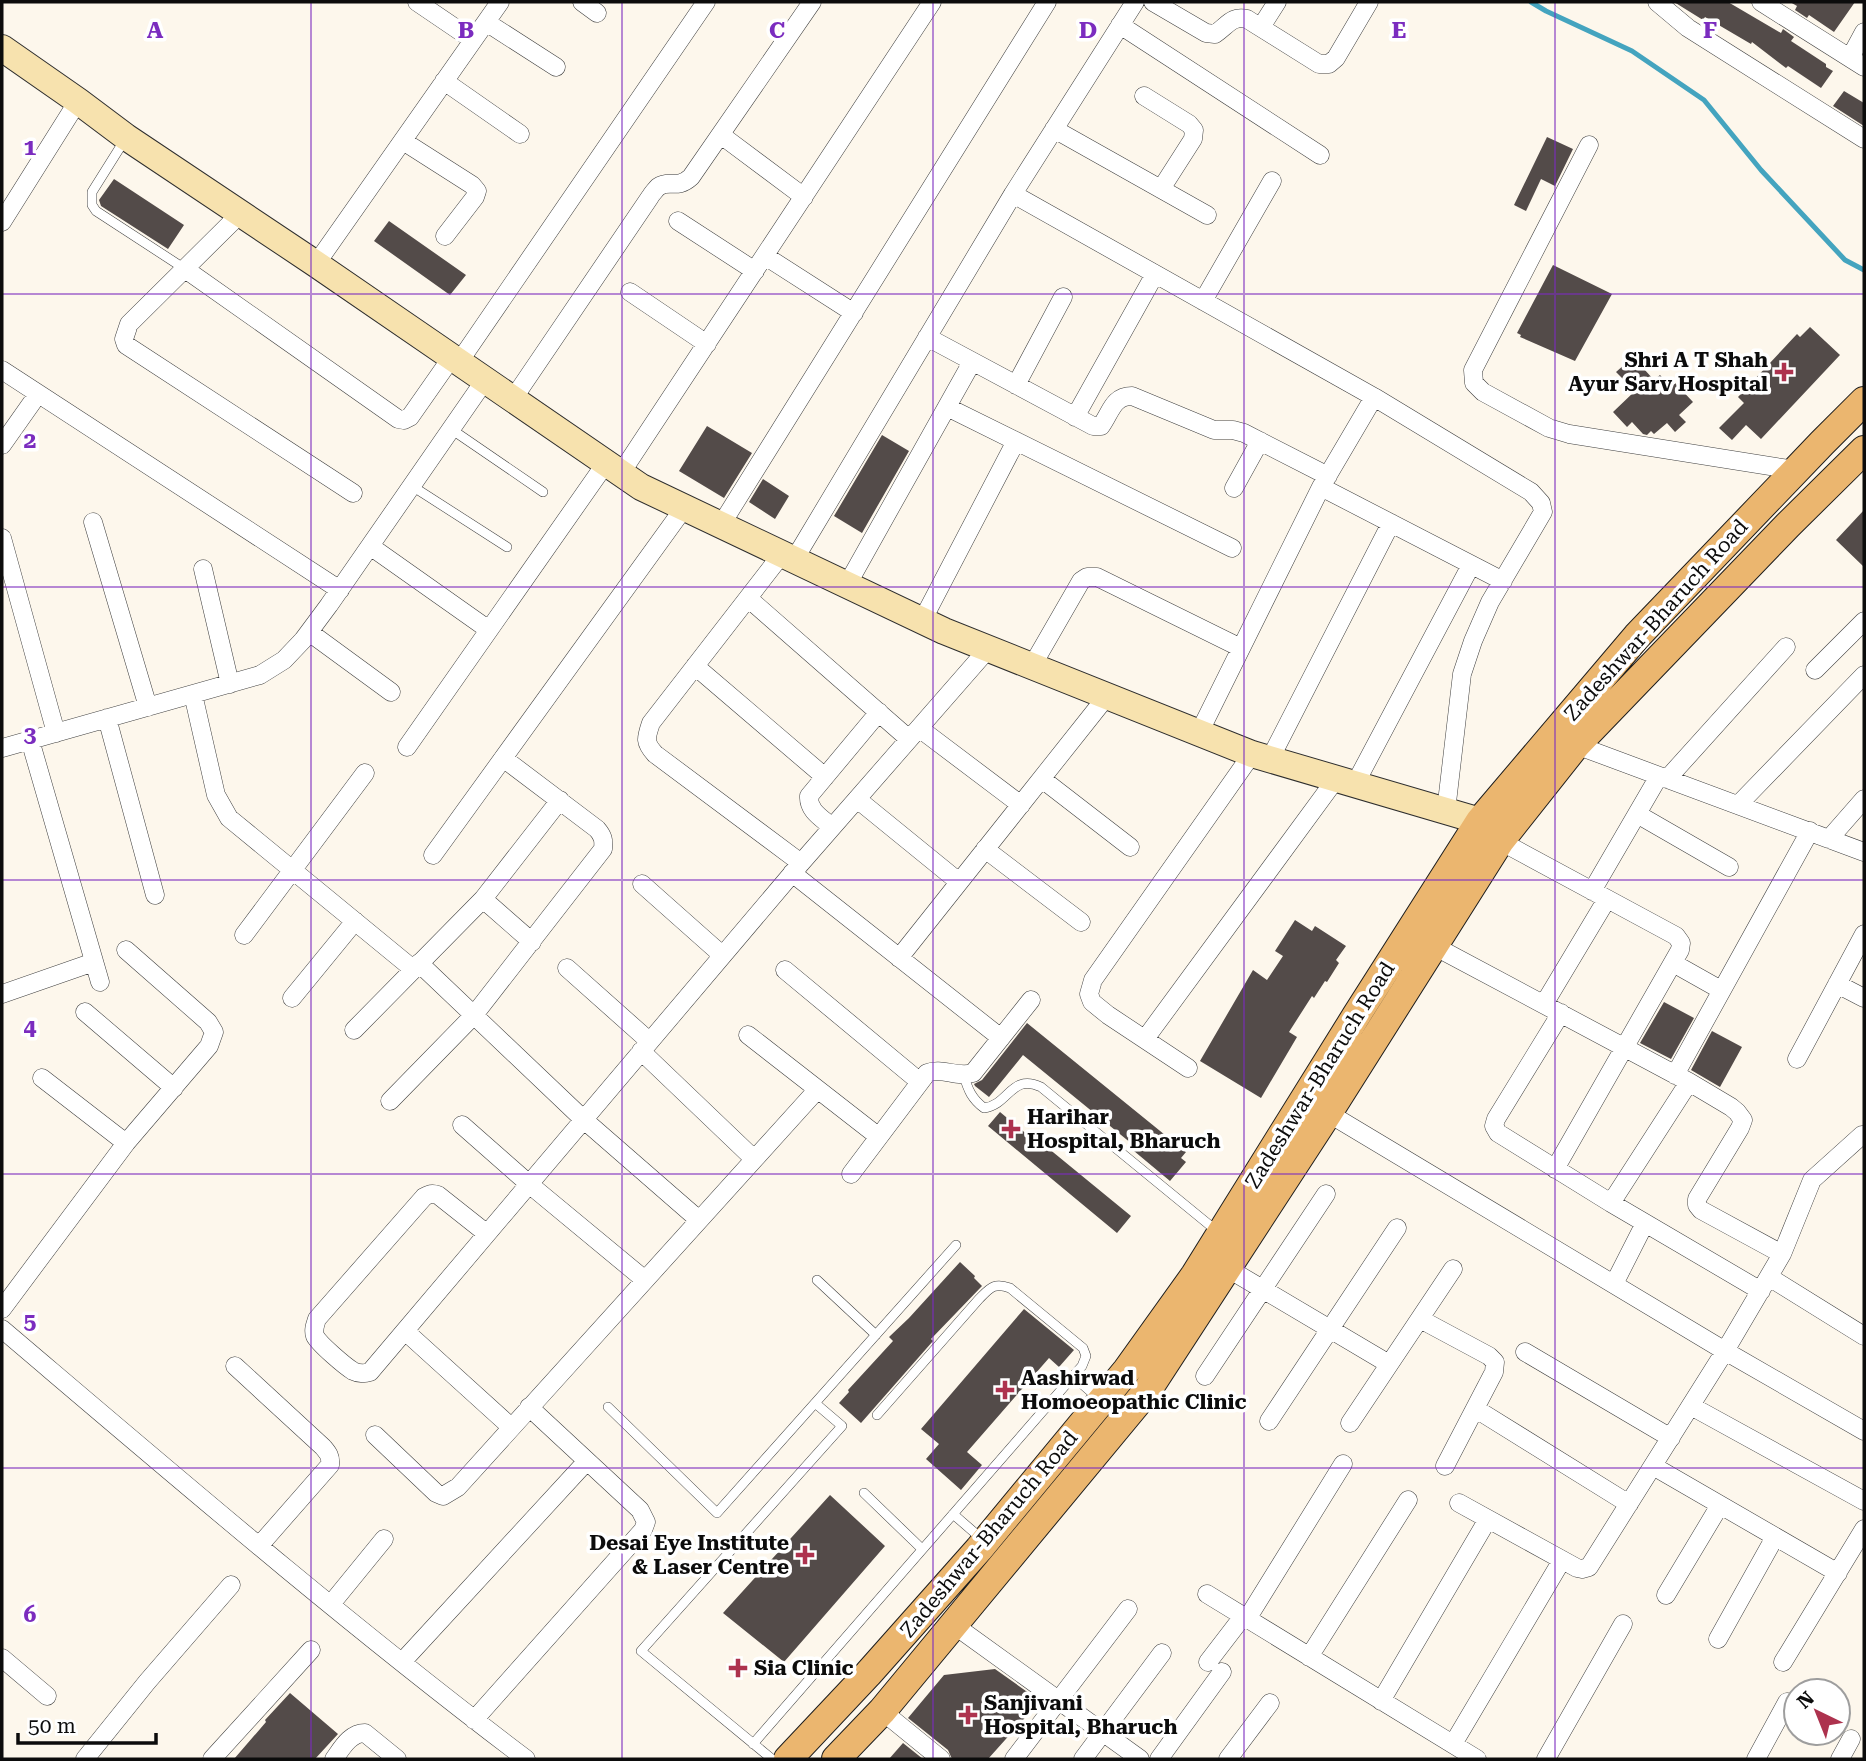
<svg xmlns="http://www.w3.org/2000/svg" width="1866" height="1761" viewBox="0 0 1866 1761" font-family="'Roboto Serif',serif">
<style>
.lines{fill:none;stroke-linecap:round;stroke-linejoin:round}
.stream{stroke:#44a4bf;stroke-width:5}
.building{fill:#534b49}
.lane-casing{stroke:#3f3f3f;stroke-width:10}
.street-casing{stroke:#3f3f3f;stroke-width:19}
.secondary-casing{stroke:#2e2e2e;stroke-width:28}
.primary-casing{stroke:#1d1d1d;stroke-width:30}
.lane{stroke:#fff;stroke-width:9}
.street{stroke:#fff;stroke-width:18}
.secondary{stroke:#f7e2ae;stroke-width:26}
.primary{stroke:#ebb66f;stroke-width:28}
.grid{fill:none;stroke:#7b2cbf;stroke-width:2;stroke-opacity:0.55}
.poi-dot{fill:#ad324e;stroke:#fff;stroke-width:2.5}
.labels{text-anchor:middle;dominant-baseline:central;stroke-width:7;stroke-linejoin:round;paint-order:stroke}
.poi-label{font-size:21px;font-weight:bold;fill:#0c0c0c;stroke:#fff;text-anchor:start}
.street-label{font-size:21px;fill:#0c0c0c;stroke:#fff}
.grid-label{font-size:23px;text-anchor:middle;font-weight:bold;fill:#7b2cbf;stroke:#fff;stroke-width:7;stroke-linejoin:round;paint-order:stroke}
</style>
<rect width="100%" height="100%" fill="#fdf7ec"/>
<g class="lines">
<path class="stream" d="M 1531,2 L 1546,11 L 1632,51 L 1704,100 L 1761,170 L 1845,260 L 1864,270"/>
</g>
<path class="building" d="M 1674,2 L 1728,2 L 1781,33 L 1783,29 L 1794,37 L 1791,41 L 1826,64 L 1826,67 L 1833,71 L 1821,88 L 1788,66 L 1786,68 L 1752,42 L 1751,44 L 1705,17 L 1703,20 Z
M 1790,2 L 1855,2 L 1834,32 L 1809,15 L 1807,18 L 1795,10 L 1797,6 Z
M 1844,91 L 1864,103 L 1864,126 L 1833,106 Z
M 1547,137 L 1573,149 L 1555,186 L 1541,179 L 1526,211 L 1514,205 Z
M 114,179 L 184,225 L 168,249 L 101,206 L 99,200 Z
M 389,221 L 466,275 L 450,295 L 374,241 Z
M 1553,265 L 1612,294 L 1575,361 L 1520,337 L 1521,335 L 1517,333 Z
M 1810,327 L 1840,355 L 1761,439 L 1746,425 L 1732,440 L 1719,428 L 1744,403 L 1738,397 L 1797,334 L 1800,337 Z
M 1633,357 L 1654,380 L 1660,375 L 1671,387 L 1675,383 L 1693,402 L 1679,415 L 1686,422 L 1675,432 L 1667,423 L 1654,434 L 1651,431 L 1647,435 L 1643,434 L 1632,422 L 1627,427 L 1613,412 L 1635,391 L 1616,372 Z
M 707,426 L 752,453 L 724,498 L 679,471 Z
M 882,435 L 909,451 L 862,533 L 834,516 Z
M 763,479 L 789,496 L 775,519 L 749,502 Z
M 1864,510 L 1864,567 L 1836,540 Z
M 1295,920 L 1312,931 L 1315,926 L 1346,946 L 1336,960 L 1339,963 L 1327,982 L 1325,981 L 1314,998 L 1312,996 L 1289,1032 L 1297,1037 L 1261,1098 L 1200,1061 L 1253,970 L 1267,980 L 1283,956 L 1275,951 Z
M 1664,1002 L 1694,1018 L 1671,1059 L 1640,1043 Z
M 1027,1023 L 1186,1152 L 1181,1158 L 1186,1162 L 1170,1181 L 1134,1151 L 1137,1148 L 1023,1055 L 989,1097 L 975,1086 L 974,1084 L 982,1080 Z
M 1712,1031 L 1742,1047 L 1720,1087 L 1691,1070 Z
M 1000,1112 L 1035,1141 L 1037,1139 L 1131,1216 L 1117,1233 L 988,1126 Z
M 960,1262 L 975,1276 L 974,1278 L 982,1286 L 931,1339 L 933,1341 L 861,1423 L 839,1403 L 849,1392 L 848,1390 L 893,1341 L 889,1337 L 909,1318 Z
M 1024,1309 L 1074,1350 L 1059,1367 L 1049,1358 L 967,1452 L 982,1465 L 961,1490 L 926,1459 L 939,1444 L 921,1429 Z
M 830,1495 L 885,1546 L 784,1662 L 723,1613 Z
M 995,1669 L 1040,1701 L 988,1759 L 952,1759 L 948,1750 L 908,1718 L 944,1675 Z
M 290,1693 L 338,1734 L 315,1759 L 234,1759 L 266,1722 L 265,1720 Z
M 903,1743 L 923,1759 L 889,1759 Z"/>
<g class="lines">
<g class="lane-casing">
<path id="lane" d="M 124,141 L 92,192 L 92,205 L 96,211 L 185,269
M 451,429 L 543,492
M 412,486 L 507,547
M 964,1076 C 968,1090 972,1099 984,1108 C 1009,1105 1011,1073 1041,1087 L 1218,1232
M 817,1280 L 876,1335
M 1073,1376 L 1098,1398
M 608,1407 L 717,1513 L 956,1245
M 864,1493 L 922,1549
M 953,1514 L 983,1540
M 753,1744 L 1082,1366 L 1086,1356 L 1083,1348 L 1010,1288 C 994,1282 990,1288 979,1299 L 877,1415
M 772,1759 L 641,1651 L 842,1426 L 815,1403"/>
</g>
<g class="street-casing">
<path id="street" d="M 417,2 L 473,40
M 582,2 L 597,13
M 1153,2 L 1206,33 L 1215,34 C 1227,26 1232,15 1247,19 L 1319,64 L 1329,64 L 1336,58 L 1369,2
M 1657,2 L 1688,28 L 1864,139
M 1761,2 L 1864,67
M 486,22 L 556,67
M 1120,25 L 1320,155
M 1261,27 L 1277,2
M 1850,58 L 1864,32
M 444,81 L 520,134
M 1144,96 L 1189,124 L 1194,130 L 1193,139 L 1161,189
M 1054,129 L 1207,215
M 721,135 L 804,197
M 403,141 L 472,185 L 477,191 L 475,197 L 445,236
M 1589,145 L 1473,370 L 1474,383 L 1483,392 L 1549,428 L 1569,434 L 1795,470
M 1013,194 L 1374,397 L 1531,492 L 1541,503 L 1543,512 L 1490,602 L 1473,641 L 1462,674 L 1446,811
M 240,214 L 129,324 L 124,339 L 126,345 L 353,493
M 678,221 L 755,271
M 2,222 L 78,101
M 765,256 L 854,313
M 316,264 L 500,2
M 185,269 L 398,419 L 404,420 L 410,417 L 452,357
M 630,292 L 707,344
M 1203,301 L 1272,181
M 927,337 L 1093,426 L 1101,426 C 1111,412 1113,396 1132,396 L 1214,430 L 1233,430 L 1244,433 L 1328,476
M 459,362 L 706,2
M 2,370 L 340,590
M 1016,385 L 1063,297
M 513,399 L 650,197 C 650,196 657,188 658,187 C 669,179 677,190 691,177 L 812,2
M 947,407 L 1232,548
M 1075,417 L 1155,274
M 2,445 L 38,394
M 621,473 L 932,2
M 1321,487 L 1503,581
M 1234,488 L 1260,441
M 93,522 L 148,707
M 721,525 L 1047,2
M 2,538 L 56,733
M 370,546 L 489,630
M 782,554 L 651,723 C 646,738 644,742 655,754 L 801,863
M 794,560 L 1013,194 L 1135,2
M 203,569 L 230,684
M 847,585 L 972,362
M 748,598 L 909,739
M 922,621 L 1016,441
M 309,632 L 391,692
M 695,666 L 825,777
M 1032,666 L 1081,581 L 1087,577 L 1097,577 L 1241,648
M 1815,670 L 1864,621
M 193,694 L 216,795 L 229,818 L 413,969
M 107,718 L 155,895
M 919,728 L 1021,805
M 1199,733 L 1321,487 L 1374,397
M 30,740 L 100,982
M 1576,745 L 1864,852
M 407,747 L 606,463
M 2,748 L 260,675 L 284,660 L 303,640 L 329,605 L 485,380
M 1270,759 L 1391,523
M 1042,779 L 1130,847
M 1667,779 L 1786,647
M 1355,784 L 1471,565
M 857,799 L 959,882
M 1738,805 L 1864,675
M 1637,814 L 1729,867
M 832,827 C 822,818 808,811 809,796 L 879,712
M 1829,839 L 1864,799
M 1500,841 L 1676,936 L 1681,943 L 1680,950 L 1555,1169
M 985,849 L 1081,922
M 433,855 L 684,508
M 792,873 L 1001,1038
M 642,884 L 722,955
M 1592,891 L 1659,776
M 483,899 L 532,942
M 244,935 L 365,773
M 1434,946 L 1689,1082 L 1731,1107 L 1737,1112 L 1743,1120 L 1740,1128 L 1697,1199 L 1697,1205 L 1701,1210 L 1782,1254
M 899,958 L 1107,696
M 419,963 L 583,1119 L 699,1220
M 1673,963 L 1721,990
M 567,968 L 649,1041
M 785,970 L 920,1082
M 1837,984 L 1864,998
M 2,994 L 94,962
M 292,998 L 355,921
M 1544,1004 L 1607,899
M 85,1012 L 174,1088
M 1561,1013 L 1496,1119 L 1494,1126 L 1498,1133 L 1611,1203 L 1761,1291
M 354,1030 L 483,899 L 560,800
M 748,1035 L 879,1137
M 1145,1039 L 1336,779
M 641,1051 L 754,1159
M 1797,1059 L 1864,934
M 1188,1068 L 1108,1015 L 1092,1002 L 1089,994 L 1093,980 L 1252,754
M 1675,1075 L 1810,831
M 42,1078 L 126,1143
M 390,1101 L 474,1015 L 603,849 C 604,840 603,836 597,829 L 503,758
M 1328,1113 L 1725,1351 L 1864,1431
M 462,1125 L 529,1184 L 645,1280
M 851,1174 L 927,1073 C 942,1067 957,1078 973,1073 L 1031,1000
M 1611,1203 L 1689,1082
M 486,1233 L 438,1195 C 432,1193 429,1194 424,1197 L 317,1319 C 315,1325 313,1330 315,1336 C 319,1344 345,1366 353,1371 C 359,1374 364,1374 370,1372 L 801,863 L 988,649
M 1227,1268 L 1389,1364
M 1769,1277 L 1864,1336
M 1614,1284 L 1645,1223
M 2,1309 L 126,1143 L 209,1046 L 214,1032 L 208,1022 L 126,950
M 1420,1319 L 1489,1356 L 1495,1362 L 1494,1372 L 1445,1466
M 2,1329 C 174,1475 346,1623 526,1759
M 405,1331 L 511,1427
M 1525,1352 L 1671,1438
M 235,1366 L 323,1447 C 328,1453 331,1456 330,1465 L 259,1546
M 1205,1376 L 1326,1194
M 1691,1406 L 1864,1501
M 1476,1409 L 1629,1504
M 1269,1421 L 1397,1228
M 1350,1423 L 1453,1269
M 375,1435 L 436,1493 L 443,1496 L 458,1487 L 817,1090
M 1653,1466 L 1838,1573
M 1459,1503 L 1577,1568 L 1582,1569 L 1589,1567 L 1725,1351 L 1782,1254 L 1812,1180 L 1862,1135
M 1207,1594 L 1477,1759
M 1666,1595 L 1720,1505
M 331,1604 L 384,1539
M 954,1625 L 1140,1759
M 1718,1639 L 1775,1537
M 1309,1657 L 1408,1500
M 2,1658 L 47,1696
M 402,1662 L 586,1462
M 1208,1662 L 1241,1619 L 1247,1619 L 1343,1464
M 1783,1662 L 1864,1529
M 1381,1701 L 1488,1519
M 882,1711 L 941,1759
M 474,1720 L 643,1530 L 646,1522 L 640,1510 L 529,1407
M 1453,1744 L 1562,1560
M 85,1759 L 147,1682 L 231,1585
M 212,1759 L 311,1650
M 334,1759 C 342,1748 350,1733 365,1733 L 397,1759
M 1014,1759 L 1128,1609
M 1083,1759 L 1162,1653
M 1159,1759 L 1222,1672
M 1228,1759 L 1270,1703
M 1546,1759 L 1623,1624
M 1756,1759 L 1787,1702
M 1840,1759 L 1851,1739"/>
</g>
<g class="secondary-casing">
<path id="secondary" d="M 2,48 L 78,101 L 126,137 L 316,264 L 641,487 L 944,631 L 1252,754 L 1480,821 L 1499,829"/>
</g>
<g class="primary-casing">
<path id="primary" d="M 788,1759 L 868,1674 L 979,1549 L 1127,1370 L 1195,1275 L 1356,1016 L 1480,821 L 1637,636 L 1822,443 L 1864,401
M 836,1759 L 882,1711 L 1147,1391 L 1328,1113 L 1500,841 L 1576,745 L 1788,525 L 1864,450"/>
</g>
<use href="#lane" class="lane"/>
<use href="#street" class="street"/>
<use href="#secondary" class="secondary"/>
<use href="#primary" class="primary"/>
</g>
<path class="grid" d="M 311,2 L 311,1759M 622,2 L 622,1759M 933,2 L 933,1759M 1244,2 L 1244,1759M 1555,2 L 1555,1759M 2,294 L 1864,294M 2,587 L 1864,587M 2,880 L 1864,880M 2,1174 L 1864,1174M 2,1468 L 1864,1468"/>
<g class="poi-dot">
<path d="M1780.5 361.5h7v7h7v7h-7v7h-7v-7h-7v-7h7z"/>
<path d="M1007.5 1118.5h7v7h7v7h-7v7h-7v-7h-7v-7h7z"/>
<path d="M1001.5 1379.5h7v7h7v7h-7v7h-7v-7h-7v-7h7z"/>
<path d="M801.5 1544.5h7v7h7v7h-7v7h-7v-7h-7v-7h7z"/>
<path d="M734.5 1657.5h7v7h7v7h-7v7h-7v-7h-7v-7h7z"/>
<path d="M964.5 1704.5h7v7h7v7h-7v7h-7v-7h-7v-7h7z"/>
</g>
<g class="labels">
<g class="poi-label">
<text x="1768" y="360" text-anchor="end">Shri A T Shah<tspan x="1768" dy="24">Ayur Sarv Hospital</tspan></text>
<text x="1027" y="1117">Harihar<tspan x="1027" dy="24">Hospital, Bharuch</tspan></text>
<text x="1021" y="1378">Aashirwad<tspan x="1021" dy="24">Homoeopathic Clinic</tspan></text>
<text x="789" y="1543" text-anchor="end">Desai Eye Institute<tspan x="789" dy="24">&amp; Laser Centre</tspan></text>
<text x="754" y="1668">Sia Clinic</text>
<text x="984" y="1703">Sanjivani<tspan x="984" dy="24">Hospital, Bharuch</tspan></text>
</g>
<g class="street-label">
<text transform="translate(1656 620) rotate(-48)">Zadeshwar-Bharuch Road</text>
<text transform="translate(1320 1075) rotate(-58)">Zadeshwar-Bharuch Road</text>
<text transform="translate(989 1534) rotate(-50)">Zadeshwar-Bharuch Road</text>
</g>
</g>
<g class="grid-label">
<text x="155" y="38">A</text>
<text x="466" y="38">B</text>
<text x="777" y="38">C</text>
<text x="1088" y="38">D</text>
<text x="1399" y="38">E</text>
<text x="1710" y="38">F</text>
<text x="30" y="155">1</text>
<text x="30" y="448">2</text>
<text x="30" y="742">3</text>
<text x="30" y="1035">4</text>
<text x="30" y="1329">5</text>
<text x="30" y="1622">6</text>
</g>
<rect width="1866" height="1761" fill="none" stroke="#0c0c0c" stroke-width="7"/>
<g transform="translate(1817 1712) rotate(317)"><circle r="33" fill="#ffffff" stroke="#9e9e9e" stroke-width="2"/>
<path d="M0-5L12 26L0 18L-12 26Z" fill="#ad324e"/>
<text y="-10" font-size="19" font-weight="bold" text-anchor="middle" fill="#0c0c0c">N</text>
</g>
<path d="M18 1733v10h138v-10" fill="none" stroke="#0c0c0c" stroke-width="3.5"/>
<text x="28" y="1733" font-size="21" fill="#0c0c0c" stroke="#ffffff" stroke-width="5" paint-order="stroke">50 m</text>
</svg>
